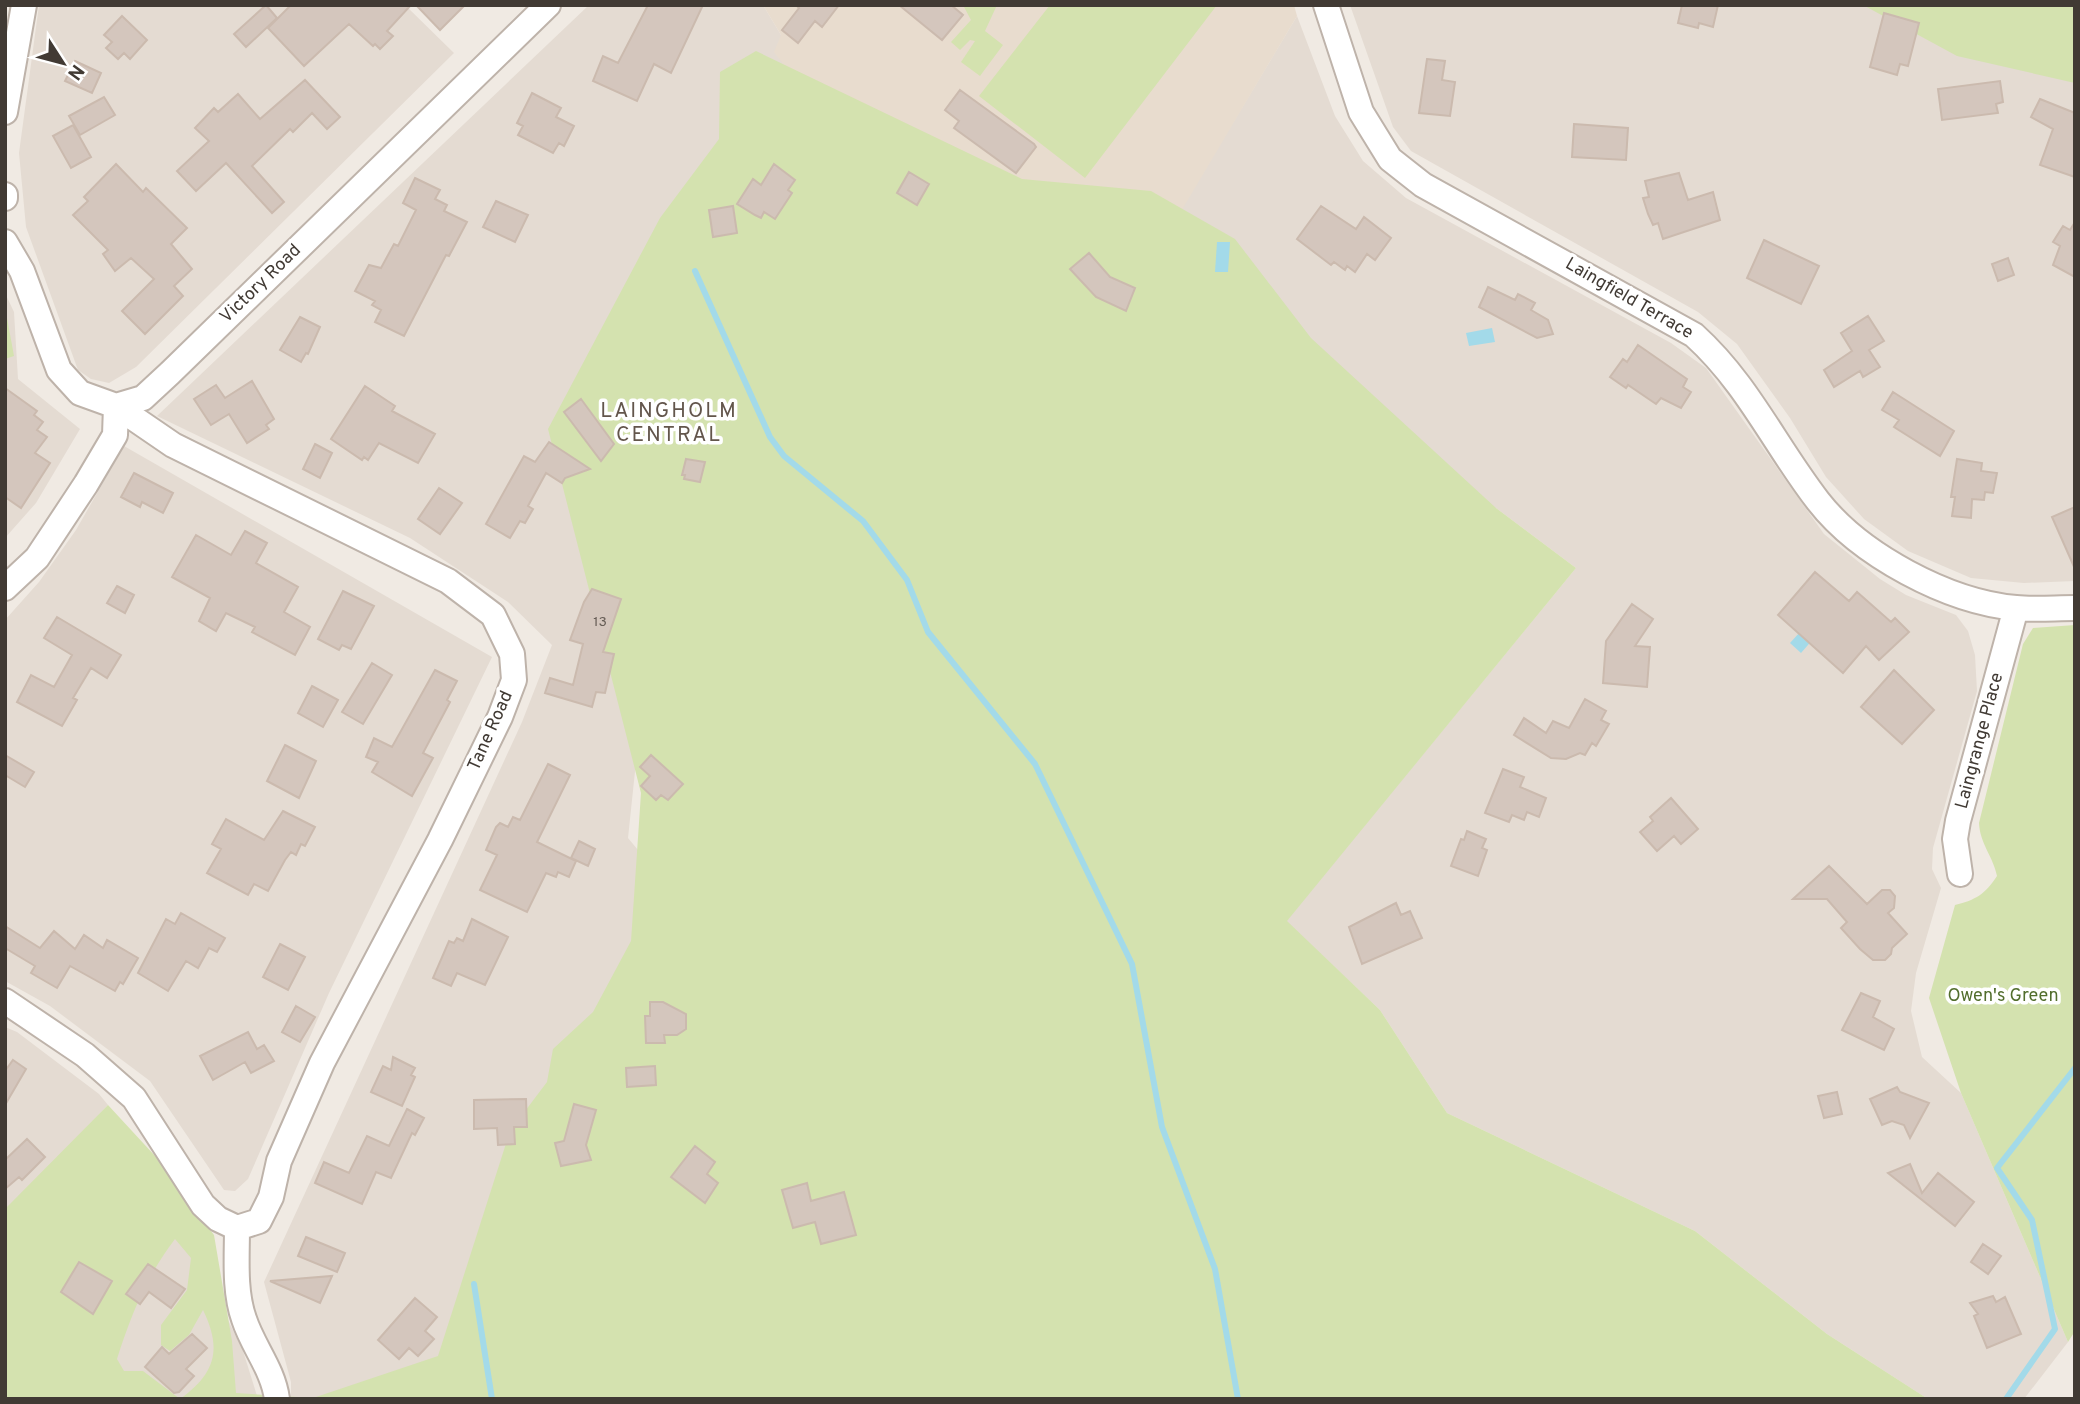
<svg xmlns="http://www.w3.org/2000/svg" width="2080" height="1404" viewBox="0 0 2080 1404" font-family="Overpass,sans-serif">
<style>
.residential{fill:#e4dbd2}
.education{fill:#e8dcce}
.green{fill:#d4e2af;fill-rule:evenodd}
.water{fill:#a3dae9}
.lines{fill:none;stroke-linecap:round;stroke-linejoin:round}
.stream{stroke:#a3dae9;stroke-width:6}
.building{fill:#d4c6bd;stroke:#cbbaae;stroke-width:2}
.street-casing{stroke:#beb3aa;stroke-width:28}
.street{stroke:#fff;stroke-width:24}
.labels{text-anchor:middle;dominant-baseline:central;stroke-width:7;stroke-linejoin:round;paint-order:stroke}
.number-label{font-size:14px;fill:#665d56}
.street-label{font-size:18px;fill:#413a34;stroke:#fff}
.park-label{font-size:18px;fill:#526e2d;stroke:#fff}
.quarter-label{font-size:21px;letter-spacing:2px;fill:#63564c;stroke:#fff}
</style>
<rect width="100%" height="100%" fill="#f0eae3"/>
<path class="residential" d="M 39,5 L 405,5 L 454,53 L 136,367 L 109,383 L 91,379 L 78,370 L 26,227 L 19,153 Z
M 589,5 L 763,5 L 781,35 L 1147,266 L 1297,16 L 1335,116 L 1363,161 L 1406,198 L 1671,343 L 1706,368 L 1824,534 L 1880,579 L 1906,595 L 1956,615 L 1968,631 L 1975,655 L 1977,691 L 1933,848 L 1932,869 L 1941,888 L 1916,973 L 1911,1011 L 1922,1057 L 1961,1093 L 2068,1342 L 2024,1399 L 1928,1399 L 1827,1334 L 1695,1231 L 1447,1113 L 1380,1010 L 1286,921 L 1576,568 L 1496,508 L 654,591 L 628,838 L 911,1178 L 454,1399 L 291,1399 L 291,1382 L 264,1282 L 522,722 L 552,645 L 508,602 L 410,538 L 157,416 Z
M 1350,5 L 2075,5 L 2075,581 L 2024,583 L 1971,578 L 1908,551 L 1864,519 L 1826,477 L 1790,418 L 1737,344 L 1698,312 L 1411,151 L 1393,127 Z
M 5,293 L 14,312 L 18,379 L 80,429 L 36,503 L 5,538 Z
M 124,446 L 492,657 L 329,993 L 248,1179 L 235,1191 L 224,1190 L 150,1081 L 50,1006 L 5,981 L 5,620 L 39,582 L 76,530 Z
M 5,1027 L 17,1032 L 99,1094 L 108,1105 L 5,1214 Z
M 147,1152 L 243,1351 L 258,1399 L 102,1399 Z"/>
<path class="education" d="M 763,5 L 1294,5 L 1297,16 L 1148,267 L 791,74 L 774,52 L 781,35 Z"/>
<path class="green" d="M 963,5 L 997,5 L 985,31 L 1003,45 L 980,76 L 961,62 L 975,41 L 970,40 L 960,50 L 951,42 L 971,20 Z
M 1050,5 L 1217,5 L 1085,178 L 979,96 Z
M 1863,5 L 2075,5 L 2075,83 L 1957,56 Z
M 756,51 L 1022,179 L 1151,191 L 1235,239 L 1311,338 L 1496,508 L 1576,568 L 1287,921 L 1380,1010 L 1447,1113 L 1695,1231 L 1827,1334 L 1928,1399 L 5,1399 L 5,1209 L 108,1105 L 156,1157 L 214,1235 L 232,1341 L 236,1393 L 313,1398 L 438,1356 L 510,1131 L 547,1082 L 553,1049 L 593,1012 L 631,941 L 641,793 L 548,429 L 660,218 L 719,139 L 720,72 ZM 175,1239 L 191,1258 L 187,1290 L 161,1325 L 161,1345 L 170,1351 L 189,1335 L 203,1310 C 222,1349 216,1373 180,1399 L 143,1371 L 124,1371 L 117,1359 C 131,1315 146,1277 175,1239 Z
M 5,307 L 14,356 L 5,359 Z
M 2075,625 L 2075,1331 L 2068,1342 L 1961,1093 L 1929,998 L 1955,905 C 1976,900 1985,894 1997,876 C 1993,856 1980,844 1979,823 L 2023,644 L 2033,628 Z"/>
<path class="water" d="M 1217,242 L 1230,242 L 1228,272 L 1215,272 Z
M 1492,328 L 1495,342 L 1469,346 L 1466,333 Z
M 1811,620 L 1821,630 L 1801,653 L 1790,643 Z"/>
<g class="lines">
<path class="stream" d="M 695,271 L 770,437 L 784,456 L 863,521 L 907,580 L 928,632 L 1035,764 L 1132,964 L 1162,1127 L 1215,1269 L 1238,1399
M 474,1284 L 492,1399
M 2006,1399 L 2055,1329 L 2032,1220 L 1997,1168 L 2075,1068"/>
</g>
<path class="building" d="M 266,5 L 277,18 L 246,47 L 234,34 Z
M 291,5 L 411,5 L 387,31 L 393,36 L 380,49 L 375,44 L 373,46 L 349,24 L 304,66 L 268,28 Z
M 416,5 L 465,5 L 440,30 Z
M 648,5 L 703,5 L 671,73 L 654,64 L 637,101 L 593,81 L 603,56 L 618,63 Z
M 796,5 L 839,5 L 822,27 L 815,21 L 798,43 L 782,30 L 799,8 Z
M 899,5 L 951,5 L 963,15 L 942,40 Z
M 1682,5 L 1718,5 L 1713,27 L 1699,23 L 1698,28 L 1678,23 Z
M 1884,13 L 1919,23 L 1908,66 L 1900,64 L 1897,75 L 1870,67 Z
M 122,16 L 147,40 L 130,59 L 124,53 L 118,59 L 106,48 L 112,42 L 104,35 Z
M 1427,59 L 1445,61 L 1442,80 L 1455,82 L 1450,116 L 1419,113 Z
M 75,61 L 101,73 L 92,93 L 65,81 Z
M 305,80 L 340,117 L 327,129 L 312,113 L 293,132 L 290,129 L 252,166 L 284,202 L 272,213 L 226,163 L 196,191 L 177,171 L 209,141 L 195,128 L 214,108 L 218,112 L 238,94 L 260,119 Z
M 2000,81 L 2003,102 L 1996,104 L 1998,113 L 1942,120 L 1938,89 Z
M 960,90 L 1034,144 L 1036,147 L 1016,173 L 954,128 L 959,121 L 945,110 Z
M 532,93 L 561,108 L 556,117 L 574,126 L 564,146 L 559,143 L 553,153 L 518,135 L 523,126 L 517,123 Z
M 104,97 L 115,115 L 80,135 L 69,116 Z
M 2040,99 L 2075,113 L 2075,177 L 2040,165 L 2053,129 L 2031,117 Z
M 1574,124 L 1628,128 L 1626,160 L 1572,157 Z
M 73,125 L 91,157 L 71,168 L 53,136 Z
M 116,164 L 143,192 L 146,188 L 187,228 L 171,244 L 192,269 L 174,286 L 183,296 L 145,334 L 122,311 L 154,279 L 131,258 L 115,271 L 103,254 L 108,250 L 73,215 L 88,201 L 84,197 Z
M 774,164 L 795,180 L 788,190 L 792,193 L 775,219 L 764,212 L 761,218 L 755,215 L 737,204 L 753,179 L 761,185 Z
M 909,172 L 929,184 L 917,205 L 897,193 Z
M 1679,173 L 1688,200 L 1713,192 L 1720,220 L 1663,239 L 1658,223 L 1653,225 L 1648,214 L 1643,198 L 1649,197 L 1645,181 Z
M 415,178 L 440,190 L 435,199 L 447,205 L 444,211 L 467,222 L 449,256 L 446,255 L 404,336 L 375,322 L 381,310 L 372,305 L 375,301 L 355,291 L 369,265 L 381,268 L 394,244 L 398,246 L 416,210 L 403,203 Z
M 496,201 L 528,215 L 515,242 L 483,227 Z
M 733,206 L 737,233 L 713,237 L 709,210 Z
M 1321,206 L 1356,229 L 1364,217 L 1391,238 L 1375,260 L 1367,254 L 1355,272 L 1347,266 L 1345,270 L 1334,262 L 1331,265 L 1297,239 Z
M 2075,222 L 2075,277 L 2053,265 L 2060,246 L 2053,242 L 2063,226 L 2070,230 Z
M 1764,240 L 1819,266 L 1801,304 L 1747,278 Z
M 1089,253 L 1110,277 L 1135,288 L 1126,311 L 1096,297 L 1070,269 Z
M 2008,258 L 2014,275 L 1998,281 L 1992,264 Z
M 1488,287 L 1515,300 L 1518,294 L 1535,303 L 1531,310 L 1548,320 L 1553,334 L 1537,338 L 1479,307 Z
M 1868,316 L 1884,341 L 1869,350 L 1880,367 L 1863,377 L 1860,371 L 1834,387 L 1824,370 L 1852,351 L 1841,333 Z
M 300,317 L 320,327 L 308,354 L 306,353 L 301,362 L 280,350 Z
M 1638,345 L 1687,379 L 1683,387 L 1691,392 L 1681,408 L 1661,398 L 1656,404 L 1628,385 L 1626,388 L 1610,377 L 1623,359 L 1627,362 Z
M 252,381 L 274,419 L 266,425 L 269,429 L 247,443 L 229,414 L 211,425 L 194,399 L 216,385 L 225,398 Z
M 365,386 L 395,406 L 392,411 L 435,434 L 418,463 L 379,443 L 368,460 L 364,457 L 362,460 L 331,439 Z
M 5,388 L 37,411 L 34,415 L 43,422 L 37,430 L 47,437 L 35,453 L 50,463 L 21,508 L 5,497 Z
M 1893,392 L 1954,431 L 1940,456 L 1894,427 L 1899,420 L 1882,410 Z
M 581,399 L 614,444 L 601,461 L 564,412 Z
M 549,442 L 590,469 L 565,478 L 562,483 L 546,473 L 528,506 L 533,509 L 525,523 L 520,521 L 510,538 L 486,524 L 524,456 L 535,462 Z
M 315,444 L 332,453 L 320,478 L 303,469 Z
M 686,459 L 705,462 L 700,482 L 684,479 L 685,475 L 682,475 Z
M 1957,459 L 1982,463 L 1981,471 L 1997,473 L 1993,493 L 1985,492 L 1984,500 L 1972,499 L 1971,518 L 1952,516 L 1955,497 L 1951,497 Z
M 134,473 L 173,493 L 163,513 L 142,502 L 140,507 L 121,497 Z
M 439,488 L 462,503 L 440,534 L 418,519 Z
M 2075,507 L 2075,569 L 2052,517 Z
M 245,531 L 267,543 L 256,563 L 298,587 L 284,612 L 310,627 L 295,655 L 252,632 L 255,627 L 226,613 L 216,631 L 199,621 L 210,598 L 172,577 L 196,535 L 231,555 Z
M 1815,572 L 1849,601 L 1857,592 L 1891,622 L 1895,618 L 1909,632 L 1879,660 L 1866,646 L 1843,673 L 1778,615 Z
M 117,586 L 134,595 L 125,613 L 107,603 Z
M 592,589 L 621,599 L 603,652 L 614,654 L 605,693 L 596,692 L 592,707 L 545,693 L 550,678 L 573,685 L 583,644 L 570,640 L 584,602 Z
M 343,591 L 374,606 L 351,649 L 342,645 L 339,650 L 318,639 Z
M 1632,604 L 1653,619 L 1635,646 L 1650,647 L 1647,687 L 1603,683 L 1606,641 Z
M 57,617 L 121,655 L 107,678 L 91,668 L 73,698 L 77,700 L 62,726 L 17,702 L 31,675 L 54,687 L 72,655 L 44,638 Z
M 372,663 L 392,675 L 363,724 L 342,712 Z
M 435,670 L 457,681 L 447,700 L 450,702 L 423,753 L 433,758 L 412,796 L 372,772 L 378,762 L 366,757 L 374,738 L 392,747 Z
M 1894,670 L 1934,710 L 1902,744 L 1861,707 Z
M 312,686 L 338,700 L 323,727 L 298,713 Z
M 1585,699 L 1606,711 L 1601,720 L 1609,724 L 1596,746 L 1592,743 L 1585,755 L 1580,753 L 1566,759 L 1551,758 L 1514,735 L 1524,718 L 1546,733 L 1553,721 L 1569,728 Z
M 285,745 L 316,761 L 299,798 L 267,781 Z
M 5,755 L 34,772 L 25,787 L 5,775 Z
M 651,755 L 683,784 L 668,800 L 661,795 L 656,800 L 641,786 L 650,776 L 640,767 Z
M 548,764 L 570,775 L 537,842 L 576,861 L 569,877 L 558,872 L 556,877 L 546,873 L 527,912 L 480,890 L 497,855 L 486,850 L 496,827 L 500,823 L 508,827 L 513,817 L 520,820 Z
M 1503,769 L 1524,777 L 1520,787 L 1546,798 L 1539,817 L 1527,812 L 1524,820 L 1512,815 L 1509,822 L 1485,813 Z
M 1671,798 L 1698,829 L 1681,844 L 1674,836 L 1657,851 L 1640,832 L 1653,821 L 1650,817 Z
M 283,811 L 315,827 L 305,846 L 301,844 L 296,855 L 291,852 L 285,860 L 268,891 L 254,884 L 248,895 L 207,873 L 221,849 L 212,844 L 226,819 L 264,840 Z
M 1467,831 L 1486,839 L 1482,848 L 1487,850 L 1478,876 L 1451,866 L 1461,839 L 1464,840 Z
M 579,841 L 595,849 L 588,866 L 571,858 Z
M 1829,866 L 1867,904 L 1882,890 L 1890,890 L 1895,896 L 1894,908 L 1888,913 L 1907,934 L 1892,948 L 1891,954 L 1885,960 L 1873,960 L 1860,949 L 1841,928 L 1847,922 L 1827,899 L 1793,899 Z
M 1396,903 L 1401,915 L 1410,911 L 1422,938 L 1362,964 L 1349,927 Z
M 181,913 L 225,938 L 217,952 L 209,948 L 198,968 L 186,961 L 168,991 L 138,973 L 166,919 L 175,924 Z
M 472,919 L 508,937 L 485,985 L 457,973 L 451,986 L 433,978 L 449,941 L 454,943 L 457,938 L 463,941 Z
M 5,926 L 40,948 L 54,931 L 75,949 L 84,935 L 103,948 L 107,940 L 138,958 L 123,984 L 120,982 L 115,991 L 70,966 L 57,988 L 31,973 L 35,966 L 5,948 Z
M 280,944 L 305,957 L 288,990 L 263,977 Z
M 1861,993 L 1880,1001 L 1873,1017 L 1894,1029 L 1884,1050 L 1842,1030 Z
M 650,1002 L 663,1002 L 686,1014 L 686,1029 L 677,1035 L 664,1035 L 665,1043 L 646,1043 L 645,1016 L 650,1016 Z
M 296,1006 L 315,1017 L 300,1042 L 282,1032 Z
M 248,1032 L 257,1049 L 264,1045 L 274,1061 L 251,1073 L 245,1062 L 213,1080 L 200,1056 Z
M 393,1057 L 415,1068 L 411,1075 L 415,1077 L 402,1106 L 371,1092 L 383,1066 L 391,1070 Z
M 13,1060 L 26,1069 L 5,1105 L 5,1071 Z
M 655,1066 L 656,1085 L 627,1087 L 626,1068 Z
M 1897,1087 L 1900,1092 L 1929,1103 L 1910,1138 L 1904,1125 L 1892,1121 L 1882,1125 L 1870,1099 Z
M 1837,1092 L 1842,1114 L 1824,1118 L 1818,1096 Z
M 526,1099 L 527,1127 L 514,1127 L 515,1144 L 498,1145 L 497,1128 L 474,1129 L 474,1100 Z
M 574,1104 L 596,1110 L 586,1145 L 591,1160 L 561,1166 L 555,1143 L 564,1141 Z
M 407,1109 L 424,1118 L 415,1135 L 412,1133 L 391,1178 L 376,1172 L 362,1204 L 315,1183 L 324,1162 L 349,1173 L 367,1136 L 389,1146 Z
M 27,1139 L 45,1157 L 22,1180 L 19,1177 L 5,1189 L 5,1160 Z
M 695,1146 L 715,1162 L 707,1174 L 718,1183 L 705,1203 L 671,1177 Z
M 1910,1164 L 1922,1193 L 1938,1173 L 1974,1202 L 1955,1226 L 1888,1173 Z
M 807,1183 L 811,1201 L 844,1192 L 856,1235 L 821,1244 L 815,1222 L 793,1228 L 782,1190 Z
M 306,1237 L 345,1253 L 337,1272 L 298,1256 Z
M 1983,1244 L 2001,1256 L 1988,1274 L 1971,1262 Z
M 79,1262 L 112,1281 L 93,1314 L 61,1292 Z
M 148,1264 L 185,1289 L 171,1308 L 149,1292 L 140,1304 L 126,1294 Z
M 332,1276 L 320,1303 L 270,1281 Z
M 1993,1296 L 1996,1302 L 2005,1297 L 2021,1334 L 1987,1348 L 1974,1316 L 1978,1314 L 1970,1303 Z
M 415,1298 L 437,1317 L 425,1331 L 434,1339 L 418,1356 L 409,1348 L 399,1359 L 378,1340 Z
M 192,1334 L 207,1348 L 186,1369 L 194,1376 L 179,1392 L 174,1393 L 145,1367 L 162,1347 L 169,1354 Z"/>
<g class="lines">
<g class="street-casing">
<path id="street" d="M 1326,5 L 1361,112 L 1390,159 L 1423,185 L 1694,335 C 1748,384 1774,444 1818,501 C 1860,555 1948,602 2016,608 C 2035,610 2055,608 2075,608
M 5,112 L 24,5
M 5,195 L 5,198
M 5,242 L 22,271 L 59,370 L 80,393 L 116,406 L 173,445 L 448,581 L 493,615 L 512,654 L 514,680 L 500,717 L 440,840 L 322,1063 L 279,1161 L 271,1197 L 259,1221 L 237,1228 L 218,1219 L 203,1205 L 134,1098 L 85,1055 L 5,1001
M 116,406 L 143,398 L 170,373 L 548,5
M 5,588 L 37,558 L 86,484 L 115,435 L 116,406
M 1960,874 L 1955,839 L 1958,821 L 2016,608
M 237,1228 C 237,1257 234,1291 244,1319 C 253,1347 273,1369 277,1399"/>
</g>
<use href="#street" class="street"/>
</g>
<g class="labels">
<g class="number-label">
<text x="600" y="622">13</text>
</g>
<g class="street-label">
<text transform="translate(261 284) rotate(-44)">Victory Road</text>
<text transform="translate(1629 299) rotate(30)">Laingfield Terrace</text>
<text transform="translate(491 731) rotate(-66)">Tane Road</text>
<text transform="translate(1980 741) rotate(-75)">Laingrange Place</text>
</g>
<g class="park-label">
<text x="2003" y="996">Owen's Green</text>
</g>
<g class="quarter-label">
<text x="669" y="411">LAINGHOLM<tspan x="669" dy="24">CENTRAL</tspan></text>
</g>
</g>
<rect width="2080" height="1404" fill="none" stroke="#413a34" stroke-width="14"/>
<g transform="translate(63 63) rotate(126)" stroke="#ffffff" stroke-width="5" paint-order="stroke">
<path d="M0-5L12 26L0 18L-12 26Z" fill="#413a34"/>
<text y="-10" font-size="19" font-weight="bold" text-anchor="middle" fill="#413a34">N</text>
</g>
</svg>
